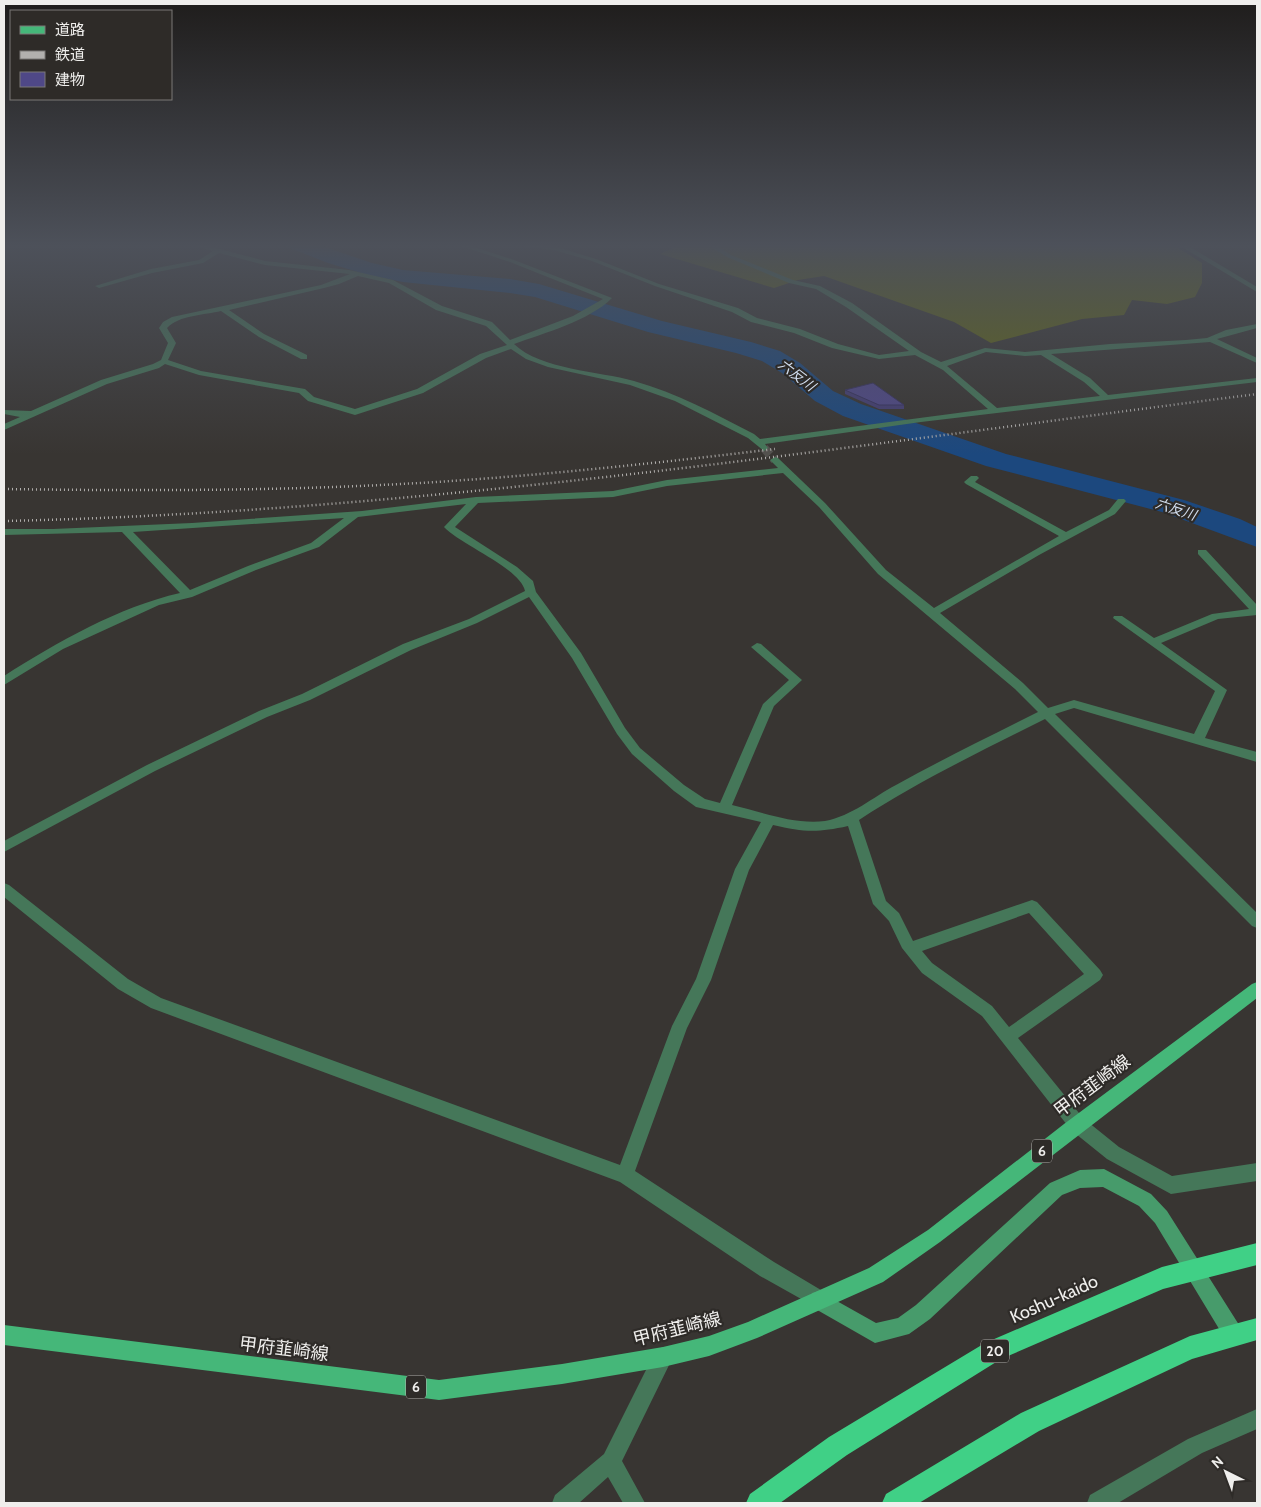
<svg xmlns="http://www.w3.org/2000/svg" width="1261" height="1507" viewBox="0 0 1261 1507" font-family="Cabin,'Noto Sans JP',sans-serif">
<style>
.forest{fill:#626712}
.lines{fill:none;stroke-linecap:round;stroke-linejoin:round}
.river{fill:#1c487e;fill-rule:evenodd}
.street-tunnel{stroke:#53514e;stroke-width:9;stroke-dasharray:9 4.5;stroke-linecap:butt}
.street{fill:#457759;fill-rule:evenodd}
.secondary{fill:#479b6b;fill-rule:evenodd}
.primary{fill:#45b779;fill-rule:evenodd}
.highway{fill:#40d086;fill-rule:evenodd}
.rail{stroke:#b2b0ae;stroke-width:2.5;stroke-dasharray:1 3;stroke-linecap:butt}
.wall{fill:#443e74}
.building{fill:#4f4887;stroke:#37325e}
.labels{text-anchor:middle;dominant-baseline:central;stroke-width:4.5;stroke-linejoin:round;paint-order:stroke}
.far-water-label{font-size:14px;font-style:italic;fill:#d2deef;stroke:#2e2b28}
.shield{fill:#2e2b28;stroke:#b5b4b1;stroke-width:1}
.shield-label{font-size:14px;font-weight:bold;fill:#efeeec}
.near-street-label{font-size:18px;fill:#efeeec;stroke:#2e2b28}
</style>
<rect width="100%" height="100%" fill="#383532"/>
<path class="forest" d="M 682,244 L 1172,244 L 1202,263 L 1202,283 L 1195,297 L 1167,304 L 1132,300 L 1124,315 L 1082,319 L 991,343 L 954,322 L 824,276 L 798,280 L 774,288 L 660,254 Z"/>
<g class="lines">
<path class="river" d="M 287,244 L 316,244 L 372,263 L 403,270 L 510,279 L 539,284 L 662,321 L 751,342 L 780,351 L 800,363 L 833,391 L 861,404 L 1006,454 L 1184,500 L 1240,519 L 1257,527 L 1257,547 L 1162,512 L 986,466 L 843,416 L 815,401 L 782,373 L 762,361 L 736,353 L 648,332 L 535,297 L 510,293 L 403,282 L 368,275 L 328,263 L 290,248 Z"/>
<path class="street-tunnel" d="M 764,448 L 775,460"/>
<path class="street" d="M 190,244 L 201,244 L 265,261 L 349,270 L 393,280 L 442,306 L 492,322 L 510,340 L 573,316 L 603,299 L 510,262 L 455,244 L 465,244 L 514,260 L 612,298 C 589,321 544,333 514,344 C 541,370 599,371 634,381 C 677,393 715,414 754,434 L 760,439 L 988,409 L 943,370 L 915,355 L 879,359 L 832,348 L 794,333 L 751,322 L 732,312 L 655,286 L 592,261 L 554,250 L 508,244 L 557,247 L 596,259 L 659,284 L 738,308 L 757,318 L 800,329 L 838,344 L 879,355 L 909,351 L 846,307 L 816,289 L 789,283 L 727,257 L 706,244 L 714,244 L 731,255 L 793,280 L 820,286 L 852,303 L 921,352 L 941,362 L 985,348 L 1025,352 L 1110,344 L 1186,340 L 1207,338 L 1226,330 L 1257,324 L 1257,328 L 1217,339 L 1257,358 L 1257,363 L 1210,342 L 1051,354 L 1090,378 L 1108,395 L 1257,378 L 1257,382 L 921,422 L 765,444 L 768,448 L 764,451 L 748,438 L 675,401 L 630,385 L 548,367 L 526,359 L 511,349 L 486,358 L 423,393 L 355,415 L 308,401 L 299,393 L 199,375 L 165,364 L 159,368 L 107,384 L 4,430 L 4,424 L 20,417 L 4,414 L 4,410 L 31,411 L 101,380 L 153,364 L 161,360 L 168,343 L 159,328 L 163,322 L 172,317 L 321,285 L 350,274 L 265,265 L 219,253 L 203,263 L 152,273 L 99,288 L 95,286 L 151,269 L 199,260 L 213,251 ZM 358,276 L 389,283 L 436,310 L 486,326 L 507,345 L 480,354 L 417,389 L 355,409 L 314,397 L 305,389 L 201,371 L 168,360 L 176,343 L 167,328 C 179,315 205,315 221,311 L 259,337 L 301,359 L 307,359 L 307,355 L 264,334 L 229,310 L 324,288 L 339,284 ZM 986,352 L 1025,356 L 1041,355 L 1084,382 L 1100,396 L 997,408 L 947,366 Z
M 1177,244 L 1185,244 L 1257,287 L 1257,292 Z
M 775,457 L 778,458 L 825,503 L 886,570 L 934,608 L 1059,536 L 966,484 L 964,482 L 971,476 L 977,476 L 979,478 L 975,482 L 1066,532 L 1109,510 L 1118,499 L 1124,499 L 1126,501 L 1115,514 L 1039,555 L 940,613 L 1023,683 L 1048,708 L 1074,700 L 1194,734 L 1215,691 L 1113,618 L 1114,616 L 1122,616 L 1154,638 L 1212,614 L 1249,609 L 1198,554 L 1198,550 L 1206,550 L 1257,605 L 1257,615 L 1218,619 L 1161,643 L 1227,690 L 1205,738 L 1257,752 L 1257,762 L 1074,708 L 1055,714 L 1257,913 L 1257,928 L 1252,926 L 1045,719 C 982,751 918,781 859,820 L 886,901 L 899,913 L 913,941 L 1032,900 L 1037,902 L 1100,970 L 1103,975 L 1100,980 L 1018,1038 L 1083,1118 L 1119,1147 L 1172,1176 L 1257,1163 L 1257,1181 L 1171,1194 L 1107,1159 L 1071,1130 L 982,1016 L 922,973 L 902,948 L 889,921 L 873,904 L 848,826 C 817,833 803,832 773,825 L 749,870 L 711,980 L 687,1028 L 635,1171 L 774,1262 L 826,1293 L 828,1300 L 826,1307 L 819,1309 L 760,1276 L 620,1182 L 151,1008 L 118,989 L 4,897 L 4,883 L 9,885 L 128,979 L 161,998 L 620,1165 L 672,1026 L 696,979 L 735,869 L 761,822 L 696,807 L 674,791 L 632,754 L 617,734 L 572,658 L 529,597 L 477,623 L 411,650 L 310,700 L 267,717 L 155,771 L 4,852 L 4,841 L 147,765 L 259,711 L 302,694 L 403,644 L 469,619 L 525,591 C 520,568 461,545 444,527 L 466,504 L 358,517 L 319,547 L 256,570 L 192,597 L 159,605 L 63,649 L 4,685 L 4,676 C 57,642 119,607 180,593 L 122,532 L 4,535 L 4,529 L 53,529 L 192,523 L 362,511 L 476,497 L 613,491 L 667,480 L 778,468 L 770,460 ZM 783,473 L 819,507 L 878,574 L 1015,689 L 1038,712 C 990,736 943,759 896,785 C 873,797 852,816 825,821 C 795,825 762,812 732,805 L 774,706 L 802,680 L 761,644 L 757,643 L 751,647 L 789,680 L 763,704 L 720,803 L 705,799 L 684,785 L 640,748 L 625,728 L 581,653 L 536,592 L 533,581 L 517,567 L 455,527 L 478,503 L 613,497 L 667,486 ZM 344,518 L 311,543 L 248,566 L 190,590 L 133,532 ZM 1029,913 L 1084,974 L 1009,1027 L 992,1006 L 932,963 L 922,951 Z
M 663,1347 L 670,1350 L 673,1357 L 622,1461 L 645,1503 L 623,1503 L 608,1477 L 579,1503 L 552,1503 L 555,1495 L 604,1454 L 656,1350 Z
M 1257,1409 L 1257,1429 L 1202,1453 L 1118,1503 L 1087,1503 L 1090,1495 L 1188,1439 Z"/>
<path class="secondary" d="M 1104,1169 L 1151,1194 L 1167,1211 L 1241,1328 L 1244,1335 L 1241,1342 L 1234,1345 L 1227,1342 L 1155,1223 L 1139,1206 L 1103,1187 L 1080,1188 L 1062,1195 L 930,1319 L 909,1334 L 875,1343 L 812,1307 L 810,1300 L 812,1293 L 819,1291 L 876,1323 L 898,1318 L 916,1305 L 1050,1183 L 1080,1170 Z"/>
<path class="primary" d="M 1257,982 L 1257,998 L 940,1242 L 883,1282 L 757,1338 L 709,1356 L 663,1367 L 562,1384 L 439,1400 L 4,1345 L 4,1325 L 439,1380 L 562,1364 L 663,1347 L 709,1336 L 748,1322 L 869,1268 L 928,1230 L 1064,1124 L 1252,984 Z"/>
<path class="highway" d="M 1257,1243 L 1257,1265 L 1163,1289 L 1001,1359 L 847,1455 L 780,1503 L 746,1503 L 750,1494 L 829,1437 L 985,1343 L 1162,1267 Z
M 1257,1318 L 1257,1340 L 1192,1359 L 1039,1431 L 919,1503 L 882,1503 L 886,1494 L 1021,1413 L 1190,1336 Z"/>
<path class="rail" d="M 4,489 C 142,491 281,491 419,483 C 538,476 657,463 775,449
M 4,521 C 424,512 841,447 1257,394"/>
</g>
<path class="wall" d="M 845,390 L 904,405 L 904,409 L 879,409 L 845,394 Z"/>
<path class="building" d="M 873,383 L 904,405 L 879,405 L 845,390 Z"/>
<linearGradient id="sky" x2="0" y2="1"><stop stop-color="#1f1d1c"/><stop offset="0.54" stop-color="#4d515a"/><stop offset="1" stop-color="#4d515a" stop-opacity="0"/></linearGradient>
<rect width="1261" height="455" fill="url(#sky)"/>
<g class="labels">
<g class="far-water-label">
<text transform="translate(797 375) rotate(37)">六反川</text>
<text transform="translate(1176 509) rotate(18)">六反川</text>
</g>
<g class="shield">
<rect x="1032" y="1139.5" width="20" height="23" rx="4"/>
<rect x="981" y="1339.5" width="28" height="23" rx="4"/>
<rect x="406" y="1375.5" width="20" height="23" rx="4"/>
</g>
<g class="shield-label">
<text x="1042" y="1151">6</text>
<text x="995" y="1351">20</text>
<text x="416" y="1387">6</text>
</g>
<g class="near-street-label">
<text transform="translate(1092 1086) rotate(-37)">甲府韮崎線</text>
<text transform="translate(1054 1299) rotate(-24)">Koshu-kaido</text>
<text transform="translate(677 1329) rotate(-14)">甲府韮崎線</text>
<text transform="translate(284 1349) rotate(7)">甲府韮崎線</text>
</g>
</g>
<rect width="1261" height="1507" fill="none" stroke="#efeeec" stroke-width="10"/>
<rect x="10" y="10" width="162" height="90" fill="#2e2b28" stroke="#7b7976"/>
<rect x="20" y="26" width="25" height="8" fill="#45b779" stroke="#7b7976"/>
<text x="55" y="35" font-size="15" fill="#efeeec">道路</text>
<rect x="20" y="51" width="25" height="8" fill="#b2b0ae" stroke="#7b7976"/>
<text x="55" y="60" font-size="15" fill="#efeeec">鉄道</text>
<rect x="20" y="72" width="25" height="15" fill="#4f4887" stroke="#7b7976"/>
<text x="55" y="85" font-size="15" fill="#efeeec">建物</text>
<g transform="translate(1226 1472) rotate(318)" stroke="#2e2b28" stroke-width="4" paint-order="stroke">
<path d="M0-4L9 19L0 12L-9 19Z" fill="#efeeec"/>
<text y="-8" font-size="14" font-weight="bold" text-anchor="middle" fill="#efeeec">N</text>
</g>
</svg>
